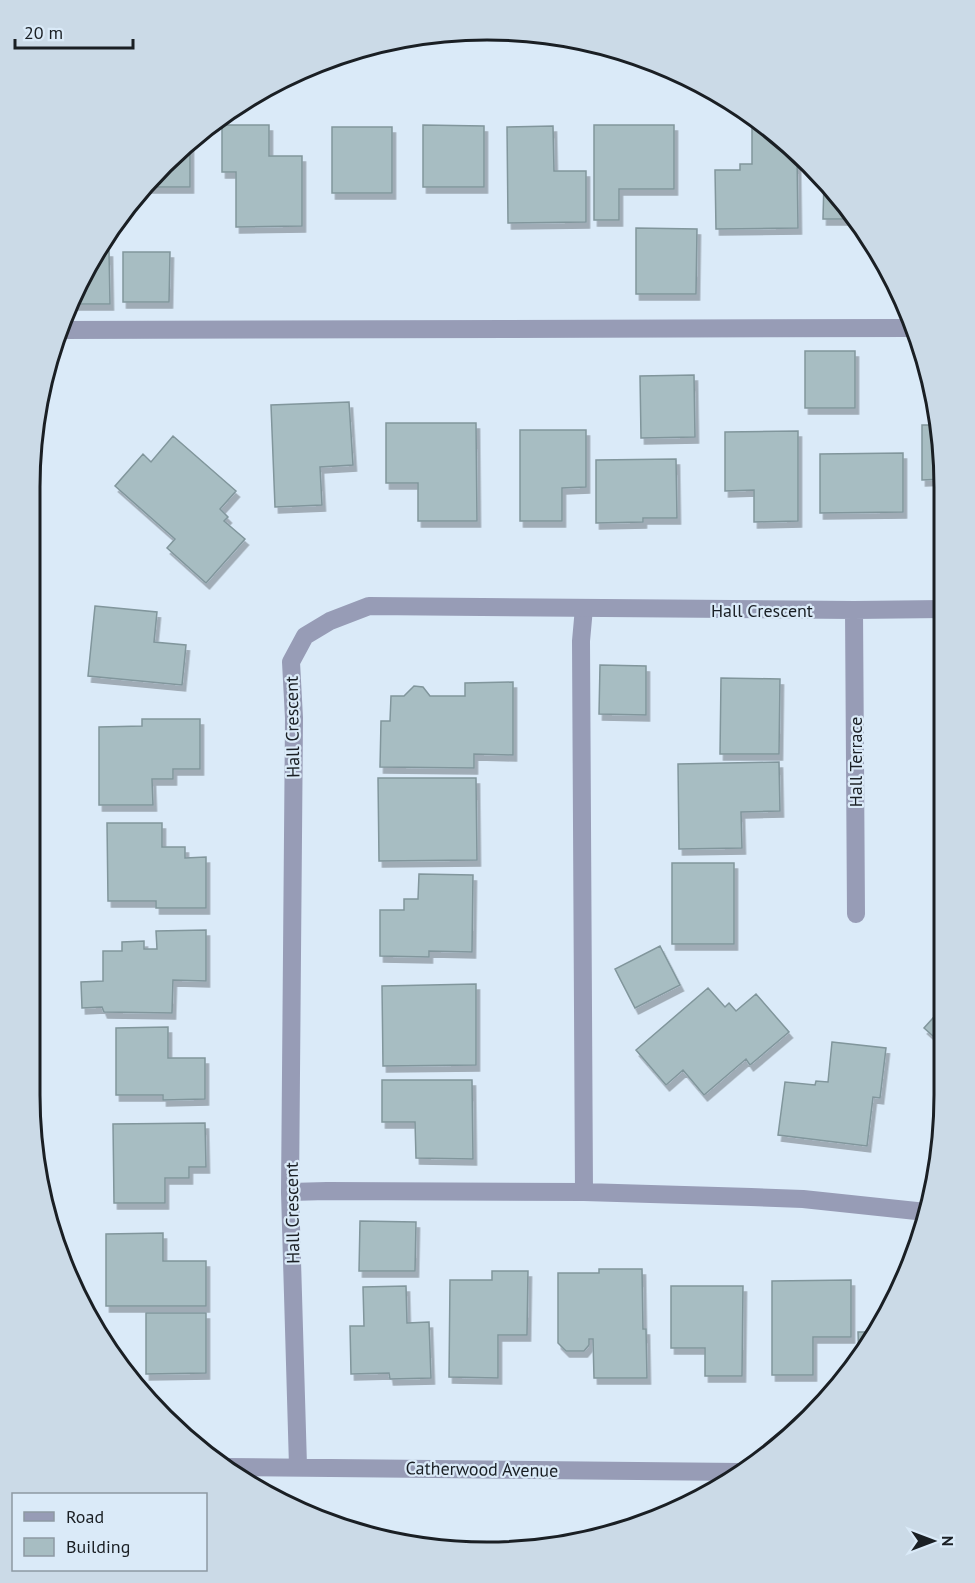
<svg xmlns="http://www.w3.org/2000/svg" width="975" height="1583" viewBox="0 0 975 1583" font-family="'PT Sans',sans-serif">
<style>
.building{fill:#a7bdc2;stroke:#81969c;stroke-width:1.5;filter:url(#shadow)}
.lines{fill:none;stroke-linecap:round;stroke-linejoin:round}
.lane{stroke:#979cb6;stroke-width:18}
.street{stroke:#979cb6;stroke-width:18}
.labels{text-anchor:middle;dominant-baseline:central;stroke-width:4.5;stroke-linejoin:round;paint-order:stroke}
.street-label{font-size:18px;fill:#1a1f24;stroke:#daeaf8}
.rim{fill:none;stroke:#1a1f24;stroke-width:3}
</style>
<defs>
<filter id="shadow"><feDropShadow dx="3.5" dy="6" stdDeviation="0" flood-color="#0004"/></filter>
</defs>
<rect width="100%" height="100%" fill="#daeaf8"/>
<path class="building" d="M 222,125 L 269,125 L 269,156 L 302,156 L 302,226 L 236,227 L 236,172 L 222,172 Z
M 423,125 L 484,126 L 484,187 L 423,187 Z
M 594,125 L 674,125 L 674,189 L 619,189 L 619,220 L 594,220 Z
M 553,126 L 554,171 L 586,171 L 586,222 L 508,223 L 507,127 Z
M 332,127 L 392,127 L 392,193 L 332,193 Z
M 752,127 L 768,127 L 797,154 L 798,228 L 716,229 L 715,170 L 740,170 L 740,164 L 752,164 Z
M 190,141 L 190,187 L 145,187 L 186,144 Z
M 824,179 L 832,186 L 855,219 L 823,219 Z
M 636,228 L 697,229 L 696,294 L 636,294 Z
M 100,251 L 109,251 L 110,304 L 70,304 Z
M 123,252 L 170,252 L 169,302 L 123,302 Z
M 805,351 L 855,351 L 855,408 L 805,408 Z
M 694,375 L 695,437 L 641,438 L 640,376 Z
M 349,402 L 353,465 L 320,467 L 322,505 L 275,507 L 271,405 Z
M 386,423 L 476,423 L 477,521 L 418,521 L 418,483 L 386,483 Z
M 922,425 L 939,425 L 944,457 L 944,479 L 922,480 Z
M 520,430 L 586,430 L 586,487 L 562,488 L 562,521 L 520,521 Z
M 798,431 L 798,521 L 754,522 L 754,490 L 725,491 L 725,432 Z
M 173,436 L 236,491 L 220,509 L 228,517 L 224,521 L 245,539 L 206,583 L 167,548 L 175,539 L 115,486 L 143,454 L 151,462 Z
M 903,453 L 903,512 L 820,513 L 820,454 Z
M 676,459 L 677,518 L 643,518 L 643,522 L 596,523 L 596,460 Z
M 95,606 L 157,612 L 154,642 L 186,645 L 182,685 L 88,676 Z
M 600,665 L 646,666 L 646,715 L 599,714 Z
M 721,678 L 780,679 L 779,754 L 720,754 Z
M 513,682 L 513,755 L 474,754 L 474,768 L 380,767 L 381,721 L 390,721 L 391,696 L 404,696 L 414,686 L 423,687 L 430,696 L 465,696 L 465,683 Z
M 935,687 L 943,687 L 943,743 L 935,743 Z
M 142,719 L 200,719 L 200,769 L 173,769 L 173,779 L 152,779 L 153,805 L 99,805 L 99,727 L 142,726 Z
M 779,762 L 780,811 L 741,812 L 742,848 L 679,849 L 678,764 Z
M 938,763 L 943,763 L 942,822 L 938,822 Z
M 378,778 L 476,778 L 477,860 L 379,861 Z
M 107,823 L 162,823 L 162,847 L 185,847 L 185,858 L 206,857 L 206,908 L 156,908 L 156,901 L 108,901 Z
M 672,863 L 734,863 L 734,944 L 672,944 Z
M 419,874 L 473,875 L 472,952 L 429,951 L 429,957 L 380,956 L 380,910 L 404,910 L 404,899 L 418,899 Z
M 206,930 L 206,981 L 173,980 L 172,1013 L 104,1012 L 102,1007 L 82,1008 L 81,982 L 103,981 L 103,951 L 122,951 L 122,942 L 144,941 L 144,949 L 157,949 L 156,931 Z
M 660,946 L 680,985 L 635,1008 L 615,969 Z
M 476,984 L 476,1065 L 383,1066 L 382,986 Z
M 708,988 L 725,1007 L 729,1003 L 736,1011 L 756,994 L 789,1032 L 750,1065 L 746,1059 L 704,1095 L 683,1070 L 666,1085 L 636,1050 Z
M 942,1008 L 942,1044 L 924,1028 Z
M 168,1027 L 168,1058 L 205,1058 L 205,1099 L 163,1100 L 163,1095 L 116,1095 L 116,1028 Z
M 832,1042 L 886,1048 L 880,1098 L 873,1097 L 867,1146 L 778,1135 L 785,1082 L 815,1085 L 816,1081 L 828,1082 Z
M 382,1080 L 472,1080 L 473,1159 L 416,1158 L 415,1122 L 382,1122 Z
M 205,1123 L 206,1167 L 189,1167 L 189,1178 L 165,1178 L 165,1203 L 114,1203 L 113,1124 Z
M 360,1221 L 416,1222 L 415,1271 L 359,1271 Z
M 163,1233 L 163,1261 L 206,1261 L 206,1306 L 106,1306 L 106,1234 Z
M 599,1269 L 642,1269 L 643,1329 L 646,1329 L 647,1378 L 594,1378 L 593,1339 L 589,1339 L 589,1345 L 584,1351 L 566,1351 L 558,1343 L 558,1273 L 599,1273 Z
M 492,1271 L 528,1271 L 527,1335 L 498,1335 L 498,1378 L 449,1377 L 450,1280 L 492,1280 Z
M 851,1280 L 851,1337 L 813,1337 L 813,1375 L 772,1375 L 772,1281 Z
M 406,1286 L 407,1323 L 429,1322 L 431,1378 L 390,1379 L 389,1373 L 351,1374 L 350,1326 L 364,1326 L 363,1287 Z
M 671,1286 L 743,1286 L 742,1376 L 705,1376 L 705,1348 L 671,1348 Z
M 146,1313 L 206,1313 L 206,1373 L 146,1374 Z
M 858,1332 L 875,1332 L 859,1360 Z"/>
<g class="lines">
<path class="lane" d="M 60,330 L 912,328
M 584,608 L 581,641 L 584,1192
M 290,1192 L 327,1191 L 584,1192 L 751,1197 L 803,1199 L 926,1212"/>
<path class="street" d="M 854,610 L 856,914
M 298,1466 L 290,1192 L 294,718 L 291,662 L 305,636 L 330,621 L 369,606 L 854,610 L 943,609
M 223,1467 L 741,1472"/>
</g>
<g class="labels">
<g class="street-label">
<text x="762" y="610">Hall Crescent</text>
<text transform="translate(292 727) rotate(-91)">Hall Crescent</text>
<text transform="translate(855 762) rotate(-90)">Hall Terrace</text>
<text transform="translate(292 1213) rotate(-91)">Hall Crescent</text>
<text transform="translate(482 1469) rotate(1)">Catherwood Avenue</text>
</g>
</g>
<path d="M0 0H975V1583H0ZM487 40H487A447 447 0 0 1 934 487V1095A447 447 0 0 1 487 1542H487A447 447 0 0 1 40 1095V487A447 447 0 0 1 487 40Z" fill="#cbdae7" fill-rule="evenodd"/>
<path class="rim" d="M487 40H487A447 447 0 0 1 934 487V1095A447 447 0 0 1 487 1542H487A447 447 0 0 1 40 1095V487A447 447 0 0 1 487 40Z"/>
<rect x="12" y="1493" width="195" height="78" fill="#daeaf8" stroke="#8d99a3" stroke-width="1.5"/>
<rect x="24" y="1512" width="30" height="9" fill="#979cb6" stroke="#8d99a3" stroke-width="1.5"/>
<text x="66" y="1523" font-size="18" fill="#1a1f24">Road</text>
<rect x="24" y="1538" width="30" height="18" fill="#a7bdc2" stroke="#8d99a3" stroke-width="1.5"/>
<text x="66" y="1553" font-size="18" fill="#1a1f24">Building</text>
<g transform="translate(933 1541) rotate(90)" stroke="#daeaf8" stroke-width="4.5" paint-order="stroke">
<path d="M0-4.5L10 22L0 15L-10 22Z" fill="#1a1f24"/>
<text y="-9" font-size="16" font-weight="bold" text-anchor="middle" fill="#1a1f24">N</text>
</g>
<path d="M15 39v9h118v-9" fill="none" stroke="#1a1f24" stroke-width="3"/>
<text x="24" y="39" font-size="18" fill="#1a1f24" stroke="#daeaf8" stroke-width="4.5" paint-order="stroke">20 m</text>
</svg>
